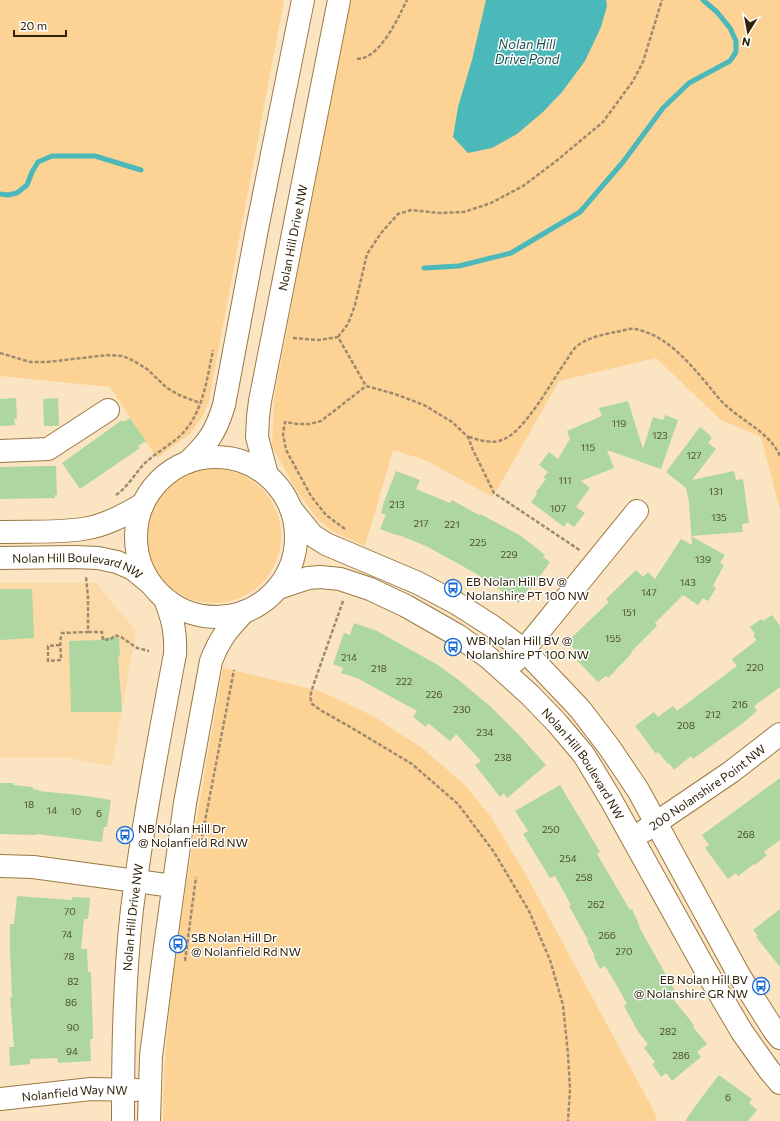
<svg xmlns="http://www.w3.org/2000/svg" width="780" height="1121" viewBox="0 0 780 1121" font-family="Commissioner,sans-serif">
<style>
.built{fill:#fcdaa7}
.green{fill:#fcd395}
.water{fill:#4bb8ba}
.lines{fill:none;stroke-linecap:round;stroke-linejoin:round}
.stream{stroke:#4bb8ba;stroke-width:5}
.building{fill:#aed6a0}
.minor-casing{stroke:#9c7942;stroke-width:24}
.path{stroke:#9e8b6e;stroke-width:2.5;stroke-dasharray:4 2;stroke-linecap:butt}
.minor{stroke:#fff;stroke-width:22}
.labels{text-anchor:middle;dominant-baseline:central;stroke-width:3;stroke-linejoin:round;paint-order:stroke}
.number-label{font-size:10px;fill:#505030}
.street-label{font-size:12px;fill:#31230b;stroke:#fff}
.poi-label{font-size:12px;fill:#31230b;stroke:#fff;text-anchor:start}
.water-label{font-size:13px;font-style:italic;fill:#1e4e4f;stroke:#fff}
</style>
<rect width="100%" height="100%" fill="#fbe4c2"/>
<path class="built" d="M 0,583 L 96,583 L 136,631 L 112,766 L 69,758 L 0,758 Z"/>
<path class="green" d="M 0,0 L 284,0 L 209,400 L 203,415 L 191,433 L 157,458 L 110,387 L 0,376 Z
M 350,0 L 780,0 L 780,510 L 761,437 L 721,420 L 656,358 L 559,381 L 493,497 L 425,460 L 393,450 L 365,546 L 334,532 L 319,521 L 296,490 L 272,446 L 274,398 Z
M147 536a67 67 0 1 1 134 0a67 67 0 1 1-134 0Z
M 223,668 L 320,691 L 373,716 L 422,748 L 465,785 L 491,817 L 525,873 L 657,1117 L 655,1121 L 163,1121 C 163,1060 170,1000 178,940 C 191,849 207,758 223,668 Z"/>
<path class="water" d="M 486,0 L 606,0 L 607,6 L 601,27 L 585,61 L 562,92 L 543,112 L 517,134 L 492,148 L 468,153 L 453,137 L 458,107 L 472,60 Z"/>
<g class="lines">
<path class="stream" d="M 0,194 L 8,195 L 17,193 L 27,185 L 32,172 L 38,162 L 52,156 L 95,156 L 141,170
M 424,268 L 459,266 L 511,253 L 580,212 L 623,162 L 663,108 L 689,83 L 730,61 L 736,52 L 736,41 L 730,28 L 717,12 L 703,0"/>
</g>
<path class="building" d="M 16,398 L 17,419 L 14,419 L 15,425 L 0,426 L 0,399 Z
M 58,398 L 59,426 L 44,426 L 43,399 Z
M 628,401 L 643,449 L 653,417 L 663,420 L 665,415 L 678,420 L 661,469 L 607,450 L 614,468 L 581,481 L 590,488 L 576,507 L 585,513 L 574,527 L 567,522 L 564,527 L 531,502 L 537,494 L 536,492 L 546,479 L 543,478 L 548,472 L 539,465 L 549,452 L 558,459 L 570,439 L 567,431 L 602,416 L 599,408 Z
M 130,418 L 146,441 L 138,446 L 140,448 L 80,489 L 62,463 L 122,420 L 123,422 Z
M 700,427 L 711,436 L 710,437 L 712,438 L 708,443 L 716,449 L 692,480 L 734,471 L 736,480 L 743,479 L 749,523 L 742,524 L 743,532 L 691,536 L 725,555 L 720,563 L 724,565 L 713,586 L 716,588 L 708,601 L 703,598 L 698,605 L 683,595 L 655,623 L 657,626 L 631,652 L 632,653 L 608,678 L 606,676 L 598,682 L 571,654 L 575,650 L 567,642 L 609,602 L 606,599 L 636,570 L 643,577 L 648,572 L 655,579 L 681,539 L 692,545 L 689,502 L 686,488 L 666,472 Z
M 47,466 L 56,466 L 57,495 L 55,495 L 55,498 L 0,499 L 0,467 Z
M 396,471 L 420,480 L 416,489 L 450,503 L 452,500 L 479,515 L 480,514 L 521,536 L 545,555 L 543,557 L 550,562 L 531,589 L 529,588 L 519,603 L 475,573 L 426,546 L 399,535 L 399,536 L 380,529 L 386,515 L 381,513 L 383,507 L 382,507 Z
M 0,589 L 32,589 L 34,638 L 0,640 Z
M 772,615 L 780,626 L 780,687 L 754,706 L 757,711 L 743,723 L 693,759 L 691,756 L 674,770 L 669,763 L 668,764 L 658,752 L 656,754 L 635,726 L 654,712 L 658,717 L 673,706 L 677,711 L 737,666 L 732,659 L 757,640 L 753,636 L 755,634 L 750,627 L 761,619 L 763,621 Z
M 354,623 L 377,631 L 438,665 L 460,681 L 491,707 L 519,735 L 546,765 L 507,798 L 504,793 L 500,797 L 475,765 L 481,761 L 456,734 L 450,741 L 428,723 L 426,727 L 413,717 L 417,711 L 357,678 L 341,673 L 343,668 L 333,664 L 344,633 L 350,635 Z
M 119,637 L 120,655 L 118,656 L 122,712 L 71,712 L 69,641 L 101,640 L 101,638 Z
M 780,778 L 780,840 L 764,852 L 767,855 L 755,865 L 754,864 L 738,876 L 736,873 L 728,879 L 705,848 L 709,845 L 702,835 Z
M 0,783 L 13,783 L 13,785 L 33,787 L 33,789 L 39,790 L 39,791 L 79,795 L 111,800 L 107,827 L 104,827 L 102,842 L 37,834 L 36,835 L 0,834 Z
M 560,785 L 600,852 L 597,854 L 630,910 L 632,909 L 640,927 L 639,927 L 679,998 L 674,1000 L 694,1025 L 693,1027 L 707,1044 L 697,1052 L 701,1057 L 672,1081 L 666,1073 L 661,1077 L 652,1064 L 655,1062 L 644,1048 L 648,1044 L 639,1033 L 624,1006 L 627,1004 L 616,984 L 605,966 L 600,969 L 594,957 L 595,956 L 587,941 L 588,940 L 569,906 L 571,905 L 555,876 L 550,878 L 523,834 L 528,831 L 515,811 Z
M 17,896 L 72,900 L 72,897 L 90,898 L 88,919 L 84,919 L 81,949 L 87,949 L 88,972 L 91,972 L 93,1039 L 90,1039 L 91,1061 L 58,1063 L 57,1058 L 30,1059 L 30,1064 L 10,1066 L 9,1047 L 14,1047 L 10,997 L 12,997 L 10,952 L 10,924 L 14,924 Z
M 780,909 L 780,967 L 756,937 L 758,936 L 753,930 Z
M 719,1075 L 752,1099 L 749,1103 L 757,1110 L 748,1121 L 685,1121 L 699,1101 Z"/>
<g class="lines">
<g class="minor-casing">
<g id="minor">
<path d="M 0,451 L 48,449 L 108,410"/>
<circle cx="216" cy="537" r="80"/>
<path d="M 188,462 C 208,443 216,432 224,405 L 257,229 L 303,0"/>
<path id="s1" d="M 267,475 L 257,437 L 258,417 L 260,401 L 339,0"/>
<path d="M 291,509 L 312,535 L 326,544 L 418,583 L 456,603 L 492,626 L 524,650 L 580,709 L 609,747 L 638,790 L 739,975 L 775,1032 L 780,1038"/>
<path d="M 0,532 C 28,531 56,533 83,529 C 105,526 125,515 143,504"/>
<path id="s2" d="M 0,558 L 75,557 L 98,558 L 117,562 L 133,569 L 150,583"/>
<path id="s3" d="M 278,588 L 308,578 L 320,577 L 340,579 L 370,589 L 406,606 L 457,635 L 489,658 L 530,695 L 557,723 L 584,755 L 610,798 L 705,969 L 742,1032 L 769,1070 L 780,1083"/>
<path d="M 515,661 L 637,511"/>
<path id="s4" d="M 644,831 L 731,772 L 780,734"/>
<path d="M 0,866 L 33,867 L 173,886"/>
<path id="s5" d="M 0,1099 L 91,1089 L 136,1090"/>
<path id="s6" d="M 123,1121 C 123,1050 124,979 132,909 C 143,823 159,739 175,654 C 176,632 173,620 165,599"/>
<path d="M 149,1121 L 151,1056 L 165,947 L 185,803 L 211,661 C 220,638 227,630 244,612"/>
</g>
</g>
<path class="path" d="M 357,59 C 380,59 398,18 407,0
M 338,337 L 348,324 L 355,305 L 367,254 L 381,233 L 398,214 L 411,210 L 439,213 L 464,212 L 491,203 L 523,186 L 555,162 L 603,122 L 633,81 L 643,62 L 662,0
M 293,338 L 319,340 L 338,337 L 366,386 L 395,394 L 424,405 L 452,422 L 468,437 L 473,450 L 494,493 L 581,551
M 0,353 L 30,362 L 47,362 L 108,355 L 123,356 L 134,361 L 147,369 L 167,388 L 179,395 L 200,403
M 469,437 C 478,440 492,444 502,440 C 525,432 551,382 566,361 C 569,357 571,352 575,348 C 583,339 604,334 616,332 C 622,331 629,328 634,329 C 669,334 696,371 717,396 C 735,419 768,429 780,456
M 116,495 C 128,487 135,473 145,463 C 156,453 170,445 181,435 C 203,413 207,379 213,350
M 345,529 L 326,515 L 311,496 L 286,450 L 283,434 L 285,422 L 298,424 L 310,424 L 321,421 L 366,386
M 343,601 L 313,686 L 310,697 L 312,704 L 322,711 L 352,728 L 412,764 L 458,804 L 494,852 L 529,911 L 550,960 L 563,1005 L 568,1054 L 570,1089 L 568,1121
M 88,632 L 102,632 L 103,640 L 111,639 L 115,635 L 121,637 L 137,648 L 149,651
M 60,645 L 48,646 L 48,661 L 61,660 C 61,651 59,642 62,633 L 88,632 L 88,597 L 86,577
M 201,842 L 234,670
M 185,961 L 196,877"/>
<use href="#minor" class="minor"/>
</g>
<defs>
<g id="bus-ring" transform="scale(0.9)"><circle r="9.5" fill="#fff" stroke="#176ad4" stroke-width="1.5"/><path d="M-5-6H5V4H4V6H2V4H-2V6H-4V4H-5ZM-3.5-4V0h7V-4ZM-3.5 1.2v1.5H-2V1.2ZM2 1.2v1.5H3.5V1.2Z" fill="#176ad4"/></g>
</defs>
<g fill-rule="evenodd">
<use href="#bus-ring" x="453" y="588"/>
<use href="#bus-ring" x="453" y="647"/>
<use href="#bus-ring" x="125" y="835"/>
<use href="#bus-ring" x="178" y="944"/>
<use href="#bus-ring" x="761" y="986"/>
</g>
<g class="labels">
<g class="number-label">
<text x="619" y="423">119</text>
<text x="660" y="435">123</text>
<text x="588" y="447">115</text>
<text x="694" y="455">127</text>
<text x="565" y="480">111</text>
<text x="716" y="491">131</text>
<text x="397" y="504">213</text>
<text x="558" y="508">107</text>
<text x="719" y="517">135</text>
<text x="421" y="523">217</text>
<text x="452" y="524">221</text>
<text x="478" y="542">225</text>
<text x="509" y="554">229</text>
<text x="703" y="559">139</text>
<text x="688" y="582">143</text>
<text x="649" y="592">147</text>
<text x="629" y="612">151</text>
<text x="613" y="638">155</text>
<text x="349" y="657">214</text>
<text x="755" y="667">220</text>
<text x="379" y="668">218</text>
<text x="404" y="681">222</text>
<text x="434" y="694">226</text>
<text x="740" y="704">216</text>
<text x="462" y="709">230</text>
<text x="713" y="714">212</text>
<text x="686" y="725">208</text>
<text x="485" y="732">234</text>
<text x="503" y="757">238</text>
<text x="29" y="804">18</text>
<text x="52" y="810">14</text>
<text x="76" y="811">10</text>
<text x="99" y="813">6</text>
<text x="551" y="829">250</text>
<text x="746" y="834">268</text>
<text x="568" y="858">254</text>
<text x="584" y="877">258</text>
<text x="596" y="904">262</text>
<text x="70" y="911">70</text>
<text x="67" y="934">74</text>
<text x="607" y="935">266</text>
<text x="624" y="951">270</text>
<text x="69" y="956">78</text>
<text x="73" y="981">82</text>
<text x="71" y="1002">86</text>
<text x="73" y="1027">90</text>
<text x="668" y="1031">282</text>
<text x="72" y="1051">94</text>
<text x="681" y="1055">286</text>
<text x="728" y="1097">6</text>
</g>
<g class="street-label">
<text stroke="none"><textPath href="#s1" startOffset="242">Nolan Hill Drive NW</textPath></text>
<text stroke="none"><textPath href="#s2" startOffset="79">Nolan Hill Boulevard NW</textPath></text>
<text stroke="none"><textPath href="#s3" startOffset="376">Nolan Hill Boulevard NW</textPath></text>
<text stroke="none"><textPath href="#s4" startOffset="77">200 Nolanshire Point NW</textPath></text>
<text stroke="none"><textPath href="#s6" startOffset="204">Nolan Hill Drive NW</textPath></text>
<text stroke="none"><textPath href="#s5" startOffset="75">Nolanfield Way NW</textPath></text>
</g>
<g class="poi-label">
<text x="466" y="581">EB Nolan Hill BV @<tspan x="466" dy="14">Nolanshire PT 100 NW</tspan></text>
<text x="466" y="640">WB Nolan Hill BV @<tspan x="466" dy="14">Nolanshire PT 100 NW</tspan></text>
<text x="138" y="828">NB Nolan Hill Dr<tspan x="138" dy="14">@ Nolanfield Rd NW</tspan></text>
<text x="191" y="937">SB Nolan Hill Dr<tspan x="191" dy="14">@ Nolanfield Rd NW</tspan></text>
<text x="748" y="979" text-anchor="end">EB Nolan Hill BV<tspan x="748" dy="14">@ Nolanshire GR NW</tspan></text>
</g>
<g class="water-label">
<text x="527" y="44">Nolan Hill<tspan x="527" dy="15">Drive Pond</tspan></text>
</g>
</g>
<g transform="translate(748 32) rotate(191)" stroke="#ffffff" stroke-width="3" paint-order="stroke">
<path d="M0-3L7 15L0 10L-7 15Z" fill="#31230b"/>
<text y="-6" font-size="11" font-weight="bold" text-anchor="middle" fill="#31230b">N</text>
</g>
<path d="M14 30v6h52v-6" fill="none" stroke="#31230b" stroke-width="2"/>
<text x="20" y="30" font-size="12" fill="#31230b" stroke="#ffffff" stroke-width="3" paint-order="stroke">20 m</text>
</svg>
